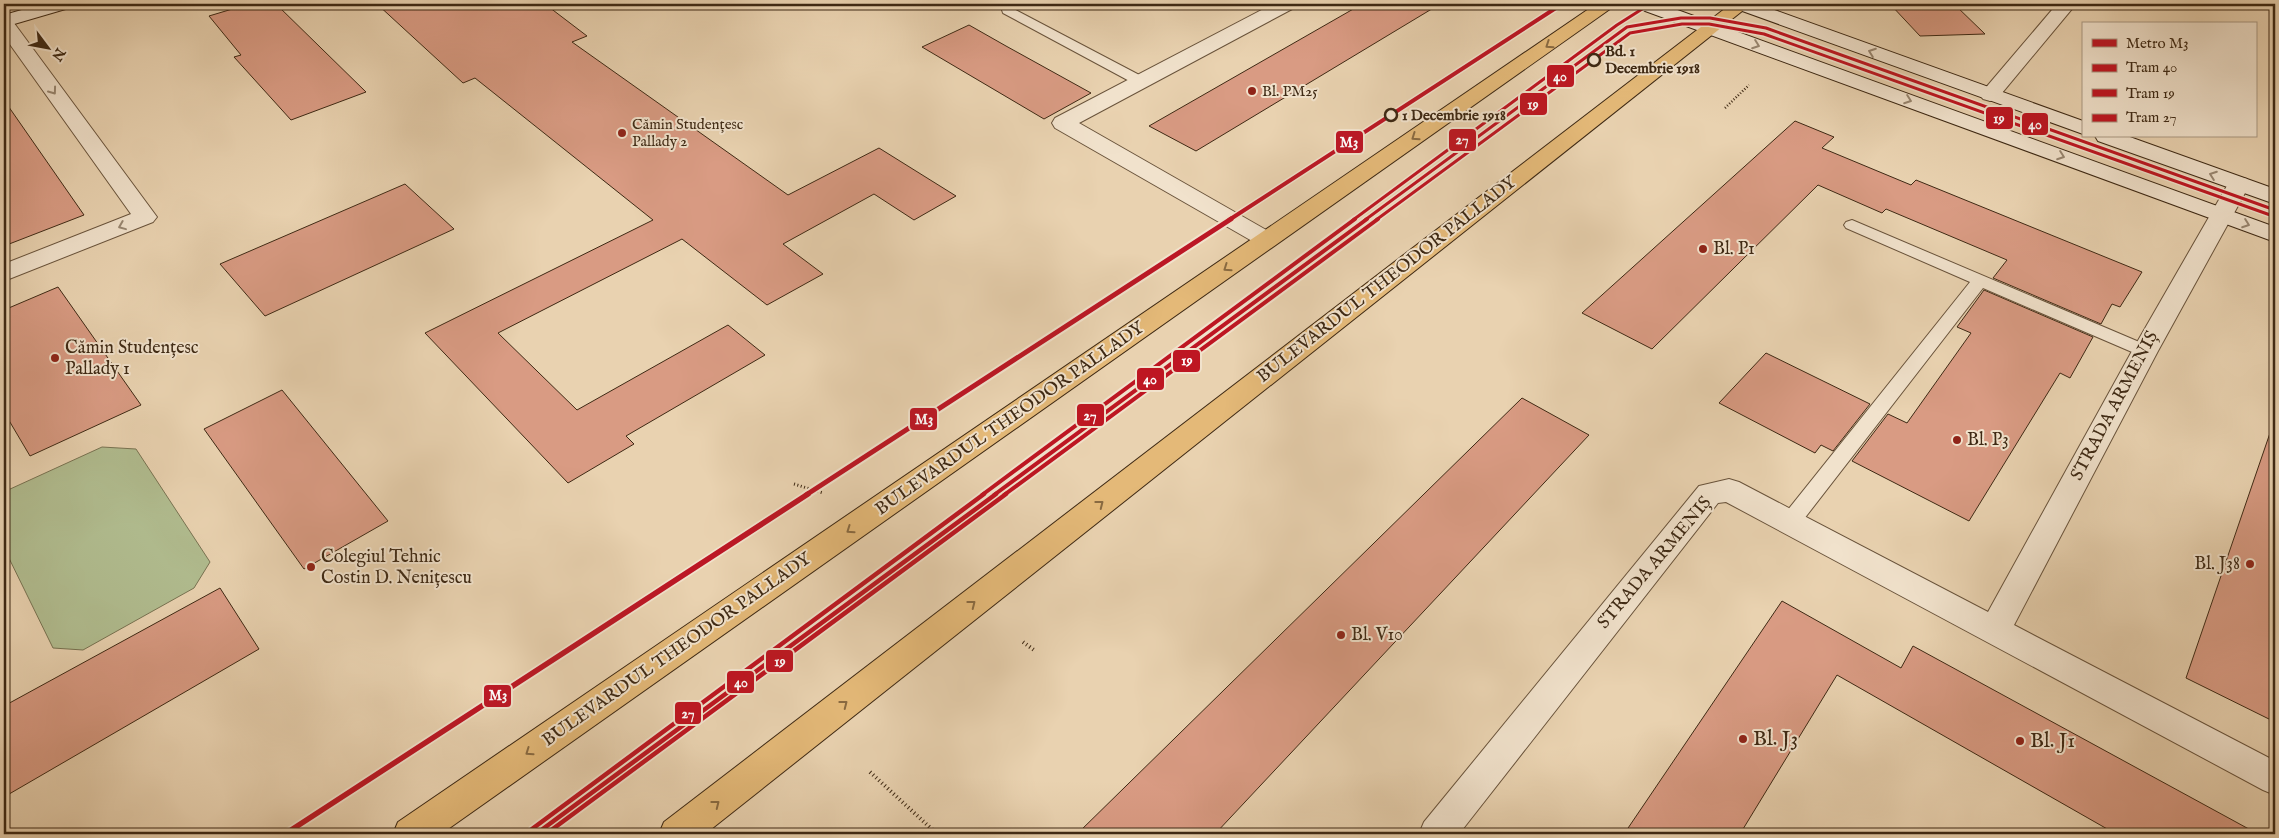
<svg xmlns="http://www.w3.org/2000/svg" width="2279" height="838" viewBox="0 0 2279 838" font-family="'IM FELL English',serif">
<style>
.green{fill:#b1bd90;stroke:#787352}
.building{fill:#d99b83;stroke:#3e2914}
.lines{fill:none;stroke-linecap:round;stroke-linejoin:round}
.lane-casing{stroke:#69533b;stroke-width:2}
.street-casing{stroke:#69533b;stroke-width:2}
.secondary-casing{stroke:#3e2914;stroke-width:2}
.primary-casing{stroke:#3e2914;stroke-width:2}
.path-far2{stroke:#3e2914;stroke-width:2.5;stroke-dasharray:1 2;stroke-linecap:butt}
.path-far1{stroke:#3e2914;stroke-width:3;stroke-dasharray:1 2.5;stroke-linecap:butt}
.path{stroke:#3e2914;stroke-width:4;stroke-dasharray:1 3;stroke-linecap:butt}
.lane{fill:#f1e2cc;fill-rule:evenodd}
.street{fill:#f1e2cc;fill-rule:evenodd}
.secondary{fill:#f1e2cc;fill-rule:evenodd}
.primary{fill:#e4b978;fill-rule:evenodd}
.tram-1-far2-casing{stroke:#f1e2cc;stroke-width:6}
.tram-1-far1-casing{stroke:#f1e2cc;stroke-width:8}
.tram-1-casing{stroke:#f1e2cc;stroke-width:8}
.tram-2-far2-casing{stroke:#f1e2cc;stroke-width:6}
.tram-2-far1-casing{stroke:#f1e2cc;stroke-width:8}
.tram-2-casing{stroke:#f1e2cc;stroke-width:8}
.tram-3-far2-casing{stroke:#f1e2cc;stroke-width:6}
.tram-3-far1-casing{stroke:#f1e2cc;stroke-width:8}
.tram-3-casing{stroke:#f1e2cc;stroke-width:8}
.tram-1-far2{stroke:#be1622;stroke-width:3}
.tram-1-far1{stroke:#be1622;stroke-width:4}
.tram-1{stroke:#be1622;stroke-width:4.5}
.tram-2-far2{stroke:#be1622;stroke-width:3}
.tram-2-far1{stroke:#be1622;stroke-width:4}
.tram-2{stroke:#be1622;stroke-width:4.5}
.tram-3-far2{stroke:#be1622;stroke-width:3}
.tram-3-far1{stroke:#be1622;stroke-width:4}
.tram-3{stroke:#be1622;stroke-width:4.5}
.metro-1-far2-casing{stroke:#f1e2cc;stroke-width:7}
.metro-1-far1-casing{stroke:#f1e2cc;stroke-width:9}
.metro-1-casing{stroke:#f1e2cc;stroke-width:9}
.metro-1-far2{stroke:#bc1725;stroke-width:4}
.metro-1-far1{stroke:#bc1725;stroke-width:5}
.metro-1{stroke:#bc1725;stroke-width:5.5}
.oneway{stroke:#896a41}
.oneway2{stroke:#988670}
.stop-dot{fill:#f1e2cc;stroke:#3e2914;stroke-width:2.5}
.poi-dot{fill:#8f2418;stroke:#f1e2cc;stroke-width:2}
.labels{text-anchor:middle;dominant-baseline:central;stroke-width:4;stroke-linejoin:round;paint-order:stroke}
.far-stop-label{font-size:15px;font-weight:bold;fill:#3e2914;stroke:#f1e2cc;text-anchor:start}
.far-poi-label{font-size:15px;fill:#3e2914;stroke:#f1e2cc;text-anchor:start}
.poi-label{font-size:18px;fill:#3e2914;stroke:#f1e2cc;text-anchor:start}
.street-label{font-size:18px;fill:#3e2914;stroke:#f1e2cc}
.near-poi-label{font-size:21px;fill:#3e2914;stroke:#f1e2cc;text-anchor:start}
.line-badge{stroke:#f1e2cc;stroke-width:2}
.badge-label{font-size:14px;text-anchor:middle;font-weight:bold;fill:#fff}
</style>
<rect width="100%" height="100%" fill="#e9d2b0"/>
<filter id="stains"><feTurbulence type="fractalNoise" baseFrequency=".004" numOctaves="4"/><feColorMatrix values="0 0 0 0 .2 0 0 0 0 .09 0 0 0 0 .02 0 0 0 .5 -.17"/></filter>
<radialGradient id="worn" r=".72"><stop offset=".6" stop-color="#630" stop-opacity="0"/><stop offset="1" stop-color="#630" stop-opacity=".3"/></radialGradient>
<path class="green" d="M 102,447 L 136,449 L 210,562 L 194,588 L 83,650 L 53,648 L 4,548 L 4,496 L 8,490 Z"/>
<path class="building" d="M 249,4 L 276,4 L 366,92 L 291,120 L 234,57 L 241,55 L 209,16 Z
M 377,4 L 545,4 L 587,36 L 572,42 L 788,195 L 879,148 L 956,196 L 914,220 L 874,194 L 783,244 L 823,274 L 767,305 L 682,239 L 498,333 L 577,410 L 728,325 L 765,355 L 626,436 L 634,444 L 568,483 L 425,333 L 653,220 L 475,78 L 463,83 Z
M 1362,4 L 1440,4 L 1196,151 L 1149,126 Z
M 1890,4 L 1954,4 L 1985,34 L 1920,36 Z
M 969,25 L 1006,46 L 1091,93 L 1044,119 L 922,47 Z
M 4,100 L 84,215 L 4,246 Z
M 1795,121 L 1834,137 L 1822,148 L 1911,185 L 1916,180 L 2142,272 L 2120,307 L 2112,304 L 2101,324 L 1993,278 L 2007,260 L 1886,209 L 1882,213 L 1818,185 L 1652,349 L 1582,313 Z
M 405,184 L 454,229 L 265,316 L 220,264 Z
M 58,287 L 141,405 L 30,456 L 4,412 L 4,310 Z
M 1984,290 L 2093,337 L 2070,378 L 2060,373 L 1969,521 L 1852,461 L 1888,414 L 1907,423 L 1971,333 L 1957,327 Z
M 1766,353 L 1870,404 L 1833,451 L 1821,445 L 1815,453 L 1719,403 Z
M 282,390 L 388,521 L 304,569 L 204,429 Z
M 1522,398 L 1589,435 L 1215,834 L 1077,834 Z
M 2270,433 L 2275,434 L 2275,722 L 2186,678 Z
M 220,588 L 259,649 L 4,797 L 4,706 Z
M 1782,601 L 1901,668 L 1913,646 L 2258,834 L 2116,834 L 1837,675 L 1740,834 L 1624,834 Z"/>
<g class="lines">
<g class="lane-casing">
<path id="lane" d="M 1008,6 L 1145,78 L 1147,81 L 1145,84 L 1135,84 L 1003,13 L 1002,10 Z
M 1852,220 L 2151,347 L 2154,351 L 2151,355 L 2145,357 L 2139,355 L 1983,288 L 1797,528 L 1790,530 L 1783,528 L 1780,522 L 1783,516 L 1970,282 L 1846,228 L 1844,225 L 1846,222 Z"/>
</g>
<g class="street-casing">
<path id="street" d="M 1273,4 L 1296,4 L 1294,8 L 1079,123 L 1275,235 L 1279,240 L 1275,245 L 1267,247 L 1259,245 L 1055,128 L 1052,123 L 1055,118 Z
M 2057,4 L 2076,4 L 1997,99 L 1990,101 L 1983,99 L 1980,95 L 1983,91 Z
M 4,17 L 11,19 L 157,217 L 153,222 L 4,281 L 4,264 L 131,214 L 4,36 Z
M 2239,177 L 2247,179 L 2250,184 L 2158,351 L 2014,625 L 2275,761 L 2275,795 L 2263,790 L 1726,502 L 1718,503 L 1459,834 L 1419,834 L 1424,822 L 1699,486 L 1729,479 L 1739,482 L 1988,612 L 2132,351 L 2228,184 L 2231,179 Z"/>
</g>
<g class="secondary-casing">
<path id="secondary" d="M 43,4 L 71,4 L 69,8 L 4,27 L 4,15 Z
M 1635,4 L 1661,4 L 2275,227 L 2275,242 L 1637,8 Z
M 1732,4 L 1758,4 L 2083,121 L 2083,134 L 1734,8 Z
M 2095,136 L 2127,136 L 2275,189 L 2275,204 L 2098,141 Z"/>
</g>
<g class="primary-casing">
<path id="primary" d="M 1596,4 L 1617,4 L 441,834 L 393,834 L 398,822 Z
M 1731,4 L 1751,4 L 705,834 L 659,834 L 664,822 Z"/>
</g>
<path class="path-far2" d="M 1528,8 L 1534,4
M 1725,108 L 1749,85"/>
<path class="path-far1" d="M 794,484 L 823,493"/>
<path class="path" d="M 1023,642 L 1034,650
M 870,772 L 937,834"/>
<use href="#lane" class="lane"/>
<use href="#street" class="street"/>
<use href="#secondary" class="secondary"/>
<use href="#primary" class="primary"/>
<g class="tram-1-far2-casing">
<path id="tram-1-far2" d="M 1365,220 L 1627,27 L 1681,18 L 1710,18 L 1766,28 L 2275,210"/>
</g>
<g class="tram-1-far1-casing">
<path id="tram-1-far1" d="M 994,495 L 1367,219"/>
</g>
<g class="tram-1-casing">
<path id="tram-1" d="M 536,834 L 996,494"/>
</g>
<g class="tram-2-far2-casing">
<path id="tram-2-far2" d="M 1376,220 L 1630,33 L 1682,24 L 1709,24 L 1764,34 L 2273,216"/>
</g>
<g class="tram-2-far1-casing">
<path id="tram-2-far1" d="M 1004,495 L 1378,219"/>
</g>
<g class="tram-2-casing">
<path id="tram-2" d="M 546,834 L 1006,494"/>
</g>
<g class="tram-3-far2-casing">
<path id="tram-3-far2" d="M 1353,220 L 1617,25 L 1650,4"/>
</g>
<g class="tram-3-far1-casing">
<path id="tram-3-far1" d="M 982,495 L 1355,219"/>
</g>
<g class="tram-3-casing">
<path id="tram-3" d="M 532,829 L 984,494"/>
</g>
<use href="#tram-1-far2" class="tram-1-far2"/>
<use href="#tram-1-far1" class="tram-1-far1"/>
<use href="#tram-1" class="tram-1"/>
<use href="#tram-2-far2" class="tram-2-far2"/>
<use href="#tram-2-far1" class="tram-2-far1"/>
<use href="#tram-2" class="tram-2"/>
<use href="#tram-3-far2" class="tram-3-far2"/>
<use href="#tram-3-far1" class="tram-3-far1"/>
<use href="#tram-3" class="tram-3"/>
<g class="metro-1-far2-casing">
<path id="metro-1-far2" d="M 1229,220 L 1562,4"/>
</g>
<g class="metro-1-far1-casing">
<path id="metro-1-far1" d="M 806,495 L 1231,219"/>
</g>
<g class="metro-1-casing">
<path id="metro-1" d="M 285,834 L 808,494"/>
</g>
<use href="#metro-1-far2" class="metro-1-far2"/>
<use href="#metro-1-far1" class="metro-1-far1"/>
<use href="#metro-1" class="metro-1"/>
</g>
<defs><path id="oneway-chevron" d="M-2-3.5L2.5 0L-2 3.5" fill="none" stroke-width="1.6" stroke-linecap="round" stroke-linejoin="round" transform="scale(1.25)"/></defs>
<g class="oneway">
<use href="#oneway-chevron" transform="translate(1549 45) rotate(146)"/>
<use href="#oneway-chevron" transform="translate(1415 137) rotate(145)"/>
<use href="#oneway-chevron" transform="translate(1227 268) rotate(145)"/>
<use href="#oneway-chevron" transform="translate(1100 504) rotate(-38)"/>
<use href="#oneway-chevron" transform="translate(850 530) rotate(145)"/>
<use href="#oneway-chevron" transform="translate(972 604) rotate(-38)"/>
<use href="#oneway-chevron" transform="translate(844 704) rotate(-38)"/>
<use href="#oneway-chevron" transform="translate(529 752) rotate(145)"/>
<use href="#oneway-chevron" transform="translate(716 804) rotate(-38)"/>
</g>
<g class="oneway2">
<use href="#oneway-chevron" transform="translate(1756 45) rotate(20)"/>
<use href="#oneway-chevron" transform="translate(1872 52) rotate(-160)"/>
<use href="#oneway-chevron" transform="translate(53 91) rotate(54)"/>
<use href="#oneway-chevron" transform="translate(1908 100) rotate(20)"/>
<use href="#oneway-chevron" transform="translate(2061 156) rotate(20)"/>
<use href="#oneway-chevron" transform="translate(2213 175) rotate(-160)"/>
<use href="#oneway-chevron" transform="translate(2246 224) rotate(20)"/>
<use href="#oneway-chevron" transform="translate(122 226) rotate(158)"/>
</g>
<g class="stop-dot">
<circle cx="1594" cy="60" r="6"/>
<circle cx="1391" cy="115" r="6"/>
</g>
<g class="poi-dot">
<circle cx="1252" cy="91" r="5"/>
<circle cx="622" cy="133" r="5"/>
<circle cx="1703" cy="249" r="5"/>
<circle cx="55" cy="358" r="5"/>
<circle cx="1957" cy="440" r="5"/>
<circle cx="2250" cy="564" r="5"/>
<circle cx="311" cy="567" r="5"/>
<circle cx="1341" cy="635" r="5"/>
<circle cx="1743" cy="739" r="5"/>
<circle cx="2020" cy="741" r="5"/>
</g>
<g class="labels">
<g class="far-stop-label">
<text x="1605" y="51">Bd. 1<tspan x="1605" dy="17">Decembrie 1918</tspan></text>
<text x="1402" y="115">1 Decembrie 1918</text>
</g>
<g class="far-poi-label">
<text x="1262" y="91">Bl. PM25</text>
<text x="632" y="124">Cămin Studențesc<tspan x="632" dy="17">Pallady 2</tspan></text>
</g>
<g class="poi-label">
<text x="1713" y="249">Bl. P1</text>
<text x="65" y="348">Cămin Studențesc<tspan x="65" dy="21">Pallady 1</tspan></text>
<text x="1967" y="440">Bl. P3</text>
<text x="321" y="557">Colegiul Tehnic<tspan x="321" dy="21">Costin D. Nenițescu</tspan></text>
<text x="2240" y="564" text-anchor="end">Bl. J38</text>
<text x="1351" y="635">Bl. V10</text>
</g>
<g class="street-label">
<text transform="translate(1387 280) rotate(-38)">BULEVARDUL THEODOR PALLADY</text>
<text transform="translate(2115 406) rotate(-62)">STRADA ARMENIȘ</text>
<text transform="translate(1010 419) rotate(-35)">BULEVARDUL THEODOR PALLADY</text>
<text transform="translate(1655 563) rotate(-50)">STRADA ARMENIȘ</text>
<text transform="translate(677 650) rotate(-35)">BULEVARDUL THEODOR PALLADY</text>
</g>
<g class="near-poi-label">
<text x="1753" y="739">Bl. J3</text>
<text x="2030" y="741">Bl. J1</text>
</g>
</g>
<g class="line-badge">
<rect x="1546" y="64" width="29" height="24" rx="5" fill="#be1622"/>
<rect x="1519" y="92" width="29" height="24" rx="5" fill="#be1622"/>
<rect x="1985" y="106" width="29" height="24" rx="5" fill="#be1622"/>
<rect x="2021" y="112" width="28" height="24" rx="5" fill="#be1622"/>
<rect x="1448" y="128" width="29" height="24" rx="5" fill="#be1622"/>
<rect x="1335" y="130" width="29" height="24" rx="5" fill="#bc1725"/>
<rect x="1172" y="349" width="29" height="24" rx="5" fill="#be1622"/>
<rect x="1136" y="367" width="29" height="24" rx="5" fill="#be1622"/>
<rect x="1076" y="403" width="29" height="24" rx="5" fill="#be1622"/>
<rect x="909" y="407" width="29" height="24" rx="5" fill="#bc1725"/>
<rect x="765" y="649" width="29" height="24" rx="5" fill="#be1622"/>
<rect x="726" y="670" width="29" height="24" rx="5" fill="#be1622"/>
<rect x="483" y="684" width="29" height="24" rx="5" fill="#bc1725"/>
<rect x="674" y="701" width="28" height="24" rx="5" fill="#be1622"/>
</g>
<g class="badge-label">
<text x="1560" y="81">40</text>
<text x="1533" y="109">19</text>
<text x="1999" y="123">19</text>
<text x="2035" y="129">40</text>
<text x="1462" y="144">27</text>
<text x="1349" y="147">M3</text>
<text x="1187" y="365">19</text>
<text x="1150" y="384">40</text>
<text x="1090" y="420">27</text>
<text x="924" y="424">M3</text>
<text x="780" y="666">19</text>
<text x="741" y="687">40</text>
<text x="498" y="700">M3</text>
<text x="688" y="718">27</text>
</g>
<rect width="2279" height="838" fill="none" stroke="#e9d2b0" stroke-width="20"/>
<rect x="5" y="5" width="2269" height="828" fill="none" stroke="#3e2914" stroke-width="2.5"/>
<rect x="10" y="10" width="2259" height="818" fill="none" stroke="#3e2914"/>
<rect x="2082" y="22" width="175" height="115" fill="#f1e2cc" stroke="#a99882"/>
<rect x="2092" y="39" width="25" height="8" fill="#bc1725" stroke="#a99882"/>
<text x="2126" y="48" font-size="15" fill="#3e2914">Metro M3</text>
<rect x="2092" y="64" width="25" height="8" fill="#be1622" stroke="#a99882"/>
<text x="2126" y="72" font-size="15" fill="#3e2914">Tram 40</text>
<rect x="2092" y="89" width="25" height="8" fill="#be1622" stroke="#a99882"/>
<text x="2126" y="98" font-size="15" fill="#3e2914">Tram 19</text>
<rect x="2092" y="114" width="25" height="8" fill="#be1622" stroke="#a99882"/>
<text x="2126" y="122" font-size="15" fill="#3e2914">Tram 27</text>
<g transform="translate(48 48) rotate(122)" stroke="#f1e2cc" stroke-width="4" paint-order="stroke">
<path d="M0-4L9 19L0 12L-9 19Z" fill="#3e2914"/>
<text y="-8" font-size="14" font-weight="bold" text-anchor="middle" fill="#3e2914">N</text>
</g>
<rect width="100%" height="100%" filter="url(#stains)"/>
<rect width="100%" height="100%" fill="url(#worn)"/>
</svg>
